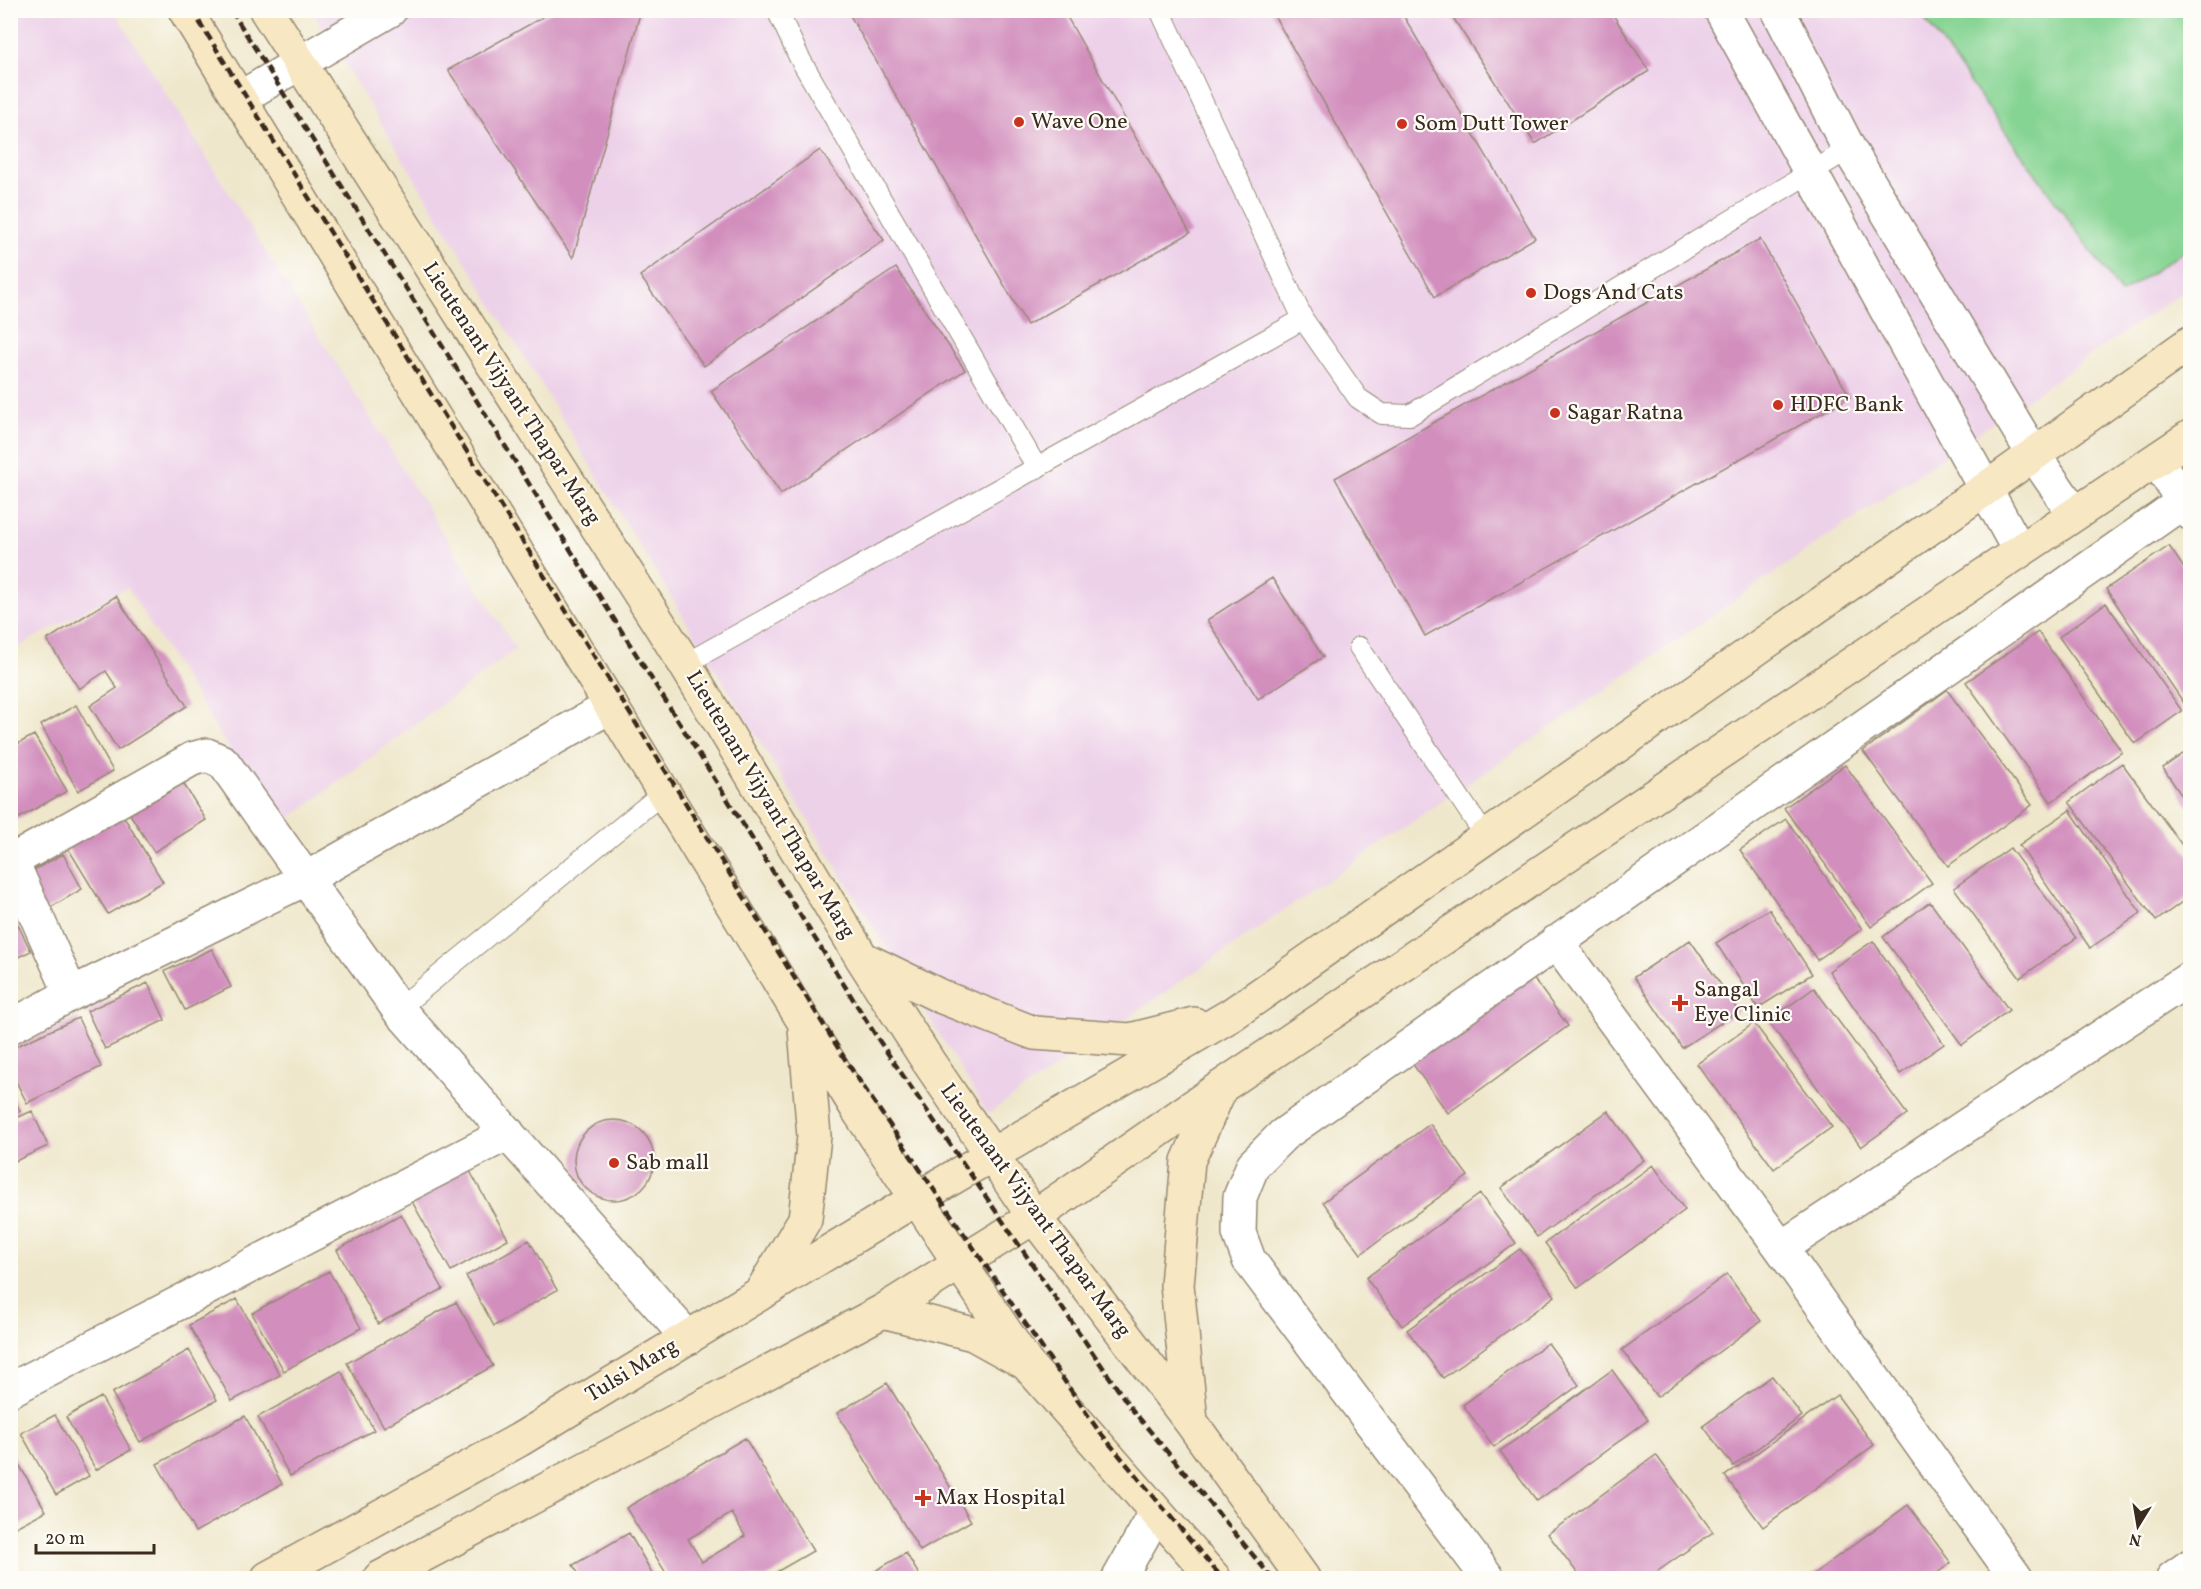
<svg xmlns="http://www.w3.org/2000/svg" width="2201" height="1589" viewBox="0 0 2201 1589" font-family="Vollkorn,serif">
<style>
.built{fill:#edd1e9}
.green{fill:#86d493;stroke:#607f58;stroke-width:1.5}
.building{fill:#d28ebd;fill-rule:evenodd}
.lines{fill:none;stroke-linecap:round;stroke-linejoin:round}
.lane-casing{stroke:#958874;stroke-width:22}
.street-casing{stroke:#958874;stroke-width:36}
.secondary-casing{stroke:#958874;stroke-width:36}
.lane{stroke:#fff;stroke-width:20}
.street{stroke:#fff;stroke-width:33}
.secondary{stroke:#f7e8c3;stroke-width:33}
.rail{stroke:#3b2a1e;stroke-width:4.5;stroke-dasharray:9 4.5;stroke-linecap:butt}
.poi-dot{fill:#c8321e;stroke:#fdfcf7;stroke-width:2}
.labels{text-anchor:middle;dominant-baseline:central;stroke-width:4.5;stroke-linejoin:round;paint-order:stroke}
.poi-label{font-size:22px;fill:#3b2a1e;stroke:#fdfcf7;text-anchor:start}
.street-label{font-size:22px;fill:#3b2a1e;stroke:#fdfcf7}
</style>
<rect width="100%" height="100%" fill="#fdfcf7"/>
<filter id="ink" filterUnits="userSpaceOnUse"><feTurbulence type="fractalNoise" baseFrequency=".0167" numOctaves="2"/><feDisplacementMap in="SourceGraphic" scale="12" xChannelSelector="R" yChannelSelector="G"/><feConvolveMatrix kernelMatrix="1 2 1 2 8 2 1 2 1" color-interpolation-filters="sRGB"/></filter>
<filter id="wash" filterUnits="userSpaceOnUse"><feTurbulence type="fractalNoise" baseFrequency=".008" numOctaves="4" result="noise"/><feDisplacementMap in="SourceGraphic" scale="24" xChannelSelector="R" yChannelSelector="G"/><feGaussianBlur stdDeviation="1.35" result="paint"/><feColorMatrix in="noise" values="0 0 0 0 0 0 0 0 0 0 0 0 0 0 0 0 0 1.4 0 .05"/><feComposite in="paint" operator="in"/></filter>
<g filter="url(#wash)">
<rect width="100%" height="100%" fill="#efe7cb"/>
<path class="built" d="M 11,11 L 114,11 L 516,649 L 278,827 L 127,587 L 11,651 Z
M 312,11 L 2190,11 L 2190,287 L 988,1114 Z"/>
<path class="green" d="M 1919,11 L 2190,11 L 2190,247 L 2121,293 Z"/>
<g id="blocks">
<path class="building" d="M 555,10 L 641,10 L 573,258 L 448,70 Z
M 847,10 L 1063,10 L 1190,233 L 1027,325 Z
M 1271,10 L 1400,10 L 1535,238 L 1435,297 Z
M 1448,10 L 1610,10 L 1649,71 L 1535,144 Z
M 820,150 L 884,240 L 704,366 L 640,276 Z
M 1760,239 L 1850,397 L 1425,636 L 1335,478 Z
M 896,268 L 965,370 L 781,494 L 711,391 Z
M 2169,546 L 2190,577 L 2190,707 L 2188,709 L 2106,589 Z
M 1272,578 L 1323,657 L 1258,699 L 1207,620 Z
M 116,596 L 187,706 L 118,750 L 90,706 L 117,688 L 106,671 L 79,689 L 47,640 Z
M 2106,603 L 2182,711 L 2135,744 L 2059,637 Z
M 2038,632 L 2122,752 L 2051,802 L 1966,682 Z
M 1947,690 L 2032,805 L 1948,866 L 1863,751 Z
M 76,705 L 113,771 L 78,791 L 41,725 Z
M 34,735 L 67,791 L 12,822 L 10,748 Z
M 2190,749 L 2190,808 L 2163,768 Z
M 2122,763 L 2190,856 L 2190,896 L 2156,921 L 2069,802 Z
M 1845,765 L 1932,883 L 1871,927 L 1784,808 Z
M 180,778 L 206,820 L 154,852 L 128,811 Z
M 2070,810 L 2141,913 L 2090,948 L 2019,845 Z
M 121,812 L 163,882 L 108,914 L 66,845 Z
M 1786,819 L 1862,929 L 1817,960 L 1740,850 Z
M 2010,848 L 2076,938 L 2020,978 L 1954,888 Z
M 63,854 L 82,889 L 43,912 L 23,876 Z
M 1930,902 L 2009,1010 L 1962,1045 L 1883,937 Z
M 1769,909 L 1812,974 L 1758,1008 L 1716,943 Z
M 14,917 L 31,951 L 10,961 L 10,919 Z
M 1690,940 L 1739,1011 L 1682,1048 L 1634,977 Z
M 1873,941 L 1944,1044 L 1900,1074 L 1829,971 Z
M 212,949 L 231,987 L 185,1010 L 165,971 Z
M 1526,968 L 1568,1026 L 1448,1113 L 1406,1055 Z
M 148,983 L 165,1020 L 105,1049 L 87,1011 Z
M 1814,988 L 1907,1114 L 1861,1147 L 1768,1021 Z
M 78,1018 L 101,1067 L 27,1103 L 10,1070 L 10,1049 Z
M 1754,1023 L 1832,1127 L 1774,1169 L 1697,1064 Z
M 10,1091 L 20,1111 L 10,1116 Z
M 32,1111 L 48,1146 L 11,1163 L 10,1121 Z
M 1608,1111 L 1644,1160 L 1537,1237 L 1501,1188 Z
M574 1160a40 40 0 1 1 80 0a40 40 0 1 1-80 0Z
M 1430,1124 L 1468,1176 L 1361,1254 L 1323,1202 Z
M 1653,1165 L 1685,1210 L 1578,1288 L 1545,1243 Z
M 467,1166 L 508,1239 L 451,1271 L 410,1198 Z
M 1480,1194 L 1516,1243 L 1402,1326 L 1366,1278 Z
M 401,1214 L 443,1289 L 378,1324 L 337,1250 Z
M 529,1240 L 557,1290 L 494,1326 L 466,1276 Z
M 1520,1249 L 1555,1296 L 1443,1378 L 1407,1330 Z
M 329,1271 L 361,1328 L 284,1371 L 252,1313 Z
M 1727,1274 L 1761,1321 L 1657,1397 L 1622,1350 Z
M 237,1299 L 280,1375 L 232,1401 L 189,1325 Z
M 456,1302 L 493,1366 L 384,1427 L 347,1363 Z
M 1548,1343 L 1579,1385 L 1494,1447 L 1463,1405 Z
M 189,1350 L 217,1400 L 140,1442 L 112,1393 Z
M 1612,1370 L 1648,1420 L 1537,1501 L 1500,1451 Z
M 341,1371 L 374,1430 L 290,1476 L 258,1417 Z
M 1772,1376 L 1802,1416 L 1733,1466 L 1703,1426 Z
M 887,1383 L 971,1521 L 920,1551 L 837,1413 Z
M 1837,1395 L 1874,1445 L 1763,1527 L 1725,1476 Z
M 101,1397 L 131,1450 L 96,1470 L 66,1417 Z
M 55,1415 L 89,1476 L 56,1495 L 21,1433 Z
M 245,1416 L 282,1484 L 195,1532 L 157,1464 Z
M 745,1438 L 813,1551 L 766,1578 L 669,1578 L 626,1508 ZM 732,1513 L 745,1536 L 702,1562 L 688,1539 Z
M 10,1449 L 46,1511 L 10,1530 Z
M 1656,1455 L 1713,1532 L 1648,1578 L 1581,1578 L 1548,1534 Z
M 1908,1505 L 1951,1563 L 1930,1578 L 1808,1578 Z
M 629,1533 L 655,1578 L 581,1578 L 573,1565 Z
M 906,1553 L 921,1578 L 870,1578 L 868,1575 Z"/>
</g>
</g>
<g filter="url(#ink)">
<use href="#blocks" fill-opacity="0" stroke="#958874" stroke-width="1.5"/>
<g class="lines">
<g class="lane-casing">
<path id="lane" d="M 777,10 L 799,57 L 1037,468
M 1303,319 L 1358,398 L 1382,414 L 1410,415 L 1849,149
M 1359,647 L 1486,837
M 685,664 L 1303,319 L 1160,10
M 398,1009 L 664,792"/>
</g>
<g class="street-casing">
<path id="street" d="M 1721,10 L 2019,550
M 1778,10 L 1849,149 L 2034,455 L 2074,513
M 240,98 L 390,10
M 2157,460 L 2190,513
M 10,857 L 71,994
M 12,861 L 192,759 L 207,755 L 223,762 L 398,1009 L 688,1338
M 1556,942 L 1781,1248 L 2016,1578
M 10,1027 L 71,994 L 305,879 L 611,706
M 1781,1248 L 2190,978
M 10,1390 L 508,1133
M 1119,1578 L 1156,1513
M 1488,1578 L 1249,1260 L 1239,1233 L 1240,1197 L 1253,1165 L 1283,1135 L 2190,497
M 2173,1578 L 2190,1566"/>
</g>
<g class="secondary-casing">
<path id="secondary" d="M 185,10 L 858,1110 L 1026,1363 L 1214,1578
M 266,10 L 685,664 L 862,958 L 928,1061 L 1034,1217 L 1191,1422 L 1303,1578
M 862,958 L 942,997 L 1034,1033 L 1130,1040 L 1194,1024
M 763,1289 L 805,1219 L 814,1136 L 805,1029
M 883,1311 L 973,1334 L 1022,1361
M 1191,1421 L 1177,1285 L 1188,1161 L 1221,1087
M 268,1578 L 519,1440 L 906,1205 L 1231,1015 L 1984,490 L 2190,343
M 380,1578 L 883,1311 L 1034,1217 L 1221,1087 L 2190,437"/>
</g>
<use href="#lane" class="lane"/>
<use href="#street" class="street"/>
<use href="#secondary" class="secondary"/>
<path class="rail" d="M 192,10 L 848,1064 L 1098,1430 L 1222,1578
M 231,10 L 880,1042 L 1130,1407 L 1272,1578"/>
</g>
</g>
<g class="poi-dot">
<circle cx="1019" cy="122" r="6"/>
<circle cx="1402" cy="124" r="6"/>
<circle cx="1531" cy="293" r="6"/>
<circle cx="1778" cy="405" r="6"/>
<circle cx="1555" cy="413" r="6"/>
<path d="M1677 994h6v6h6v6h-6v6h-6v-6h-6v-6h6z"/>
<circle cx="614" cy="1163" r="6"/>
<path d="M920 1489h6v6h6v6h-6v6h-6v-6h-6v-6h6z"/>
</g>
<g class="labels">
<g class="poi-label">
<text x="1031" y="122">Wave One</text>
<text x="1414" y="124">Som Dutt Tower</text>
<text x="1543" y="293">Dogs And Cats</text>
<text x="1790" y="405">HDFC Bank</text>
<text x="1567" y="413">Sagar Ratna</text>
<text x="1694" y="990">Sangal<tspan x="1694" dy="25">Eye Clinic</tspan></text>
<text x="626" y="1163">Sab mall</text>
<text x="936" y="1498">Max Hospital</text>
</g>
<g class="street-label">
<text transform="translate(511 394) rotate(57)">Lieutenant Vijyant Thapar Marg</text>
<text transform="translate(770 805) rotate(59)">Lieutenant Vijyant Thapar Marg</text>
<text transform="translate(1035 1211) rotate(54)">Lieutenant Vijyant Thapar Marg</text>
<text transform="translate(632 1371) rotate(-31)">Tulsi Marg</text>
</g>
</g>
<rect width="2201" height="1589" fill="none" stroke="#fdfcf7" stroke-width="36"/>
<g transform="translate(2138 1526) rotate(191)" stroke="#fdfcf7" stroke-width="4.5" paint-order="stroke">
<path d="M0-4.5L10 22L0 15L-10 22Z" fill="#3b2a1e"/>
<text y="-9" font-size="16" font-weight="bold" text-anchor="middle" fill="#3b2a1e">N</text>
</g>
<path d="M36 1544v9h118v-9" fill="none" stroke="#3b2a1e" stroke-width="3"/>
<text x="45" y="1544" font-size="18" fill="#3b2a1e" stroke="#fdfcf7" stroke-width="4.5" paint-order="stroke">20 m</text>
</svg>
